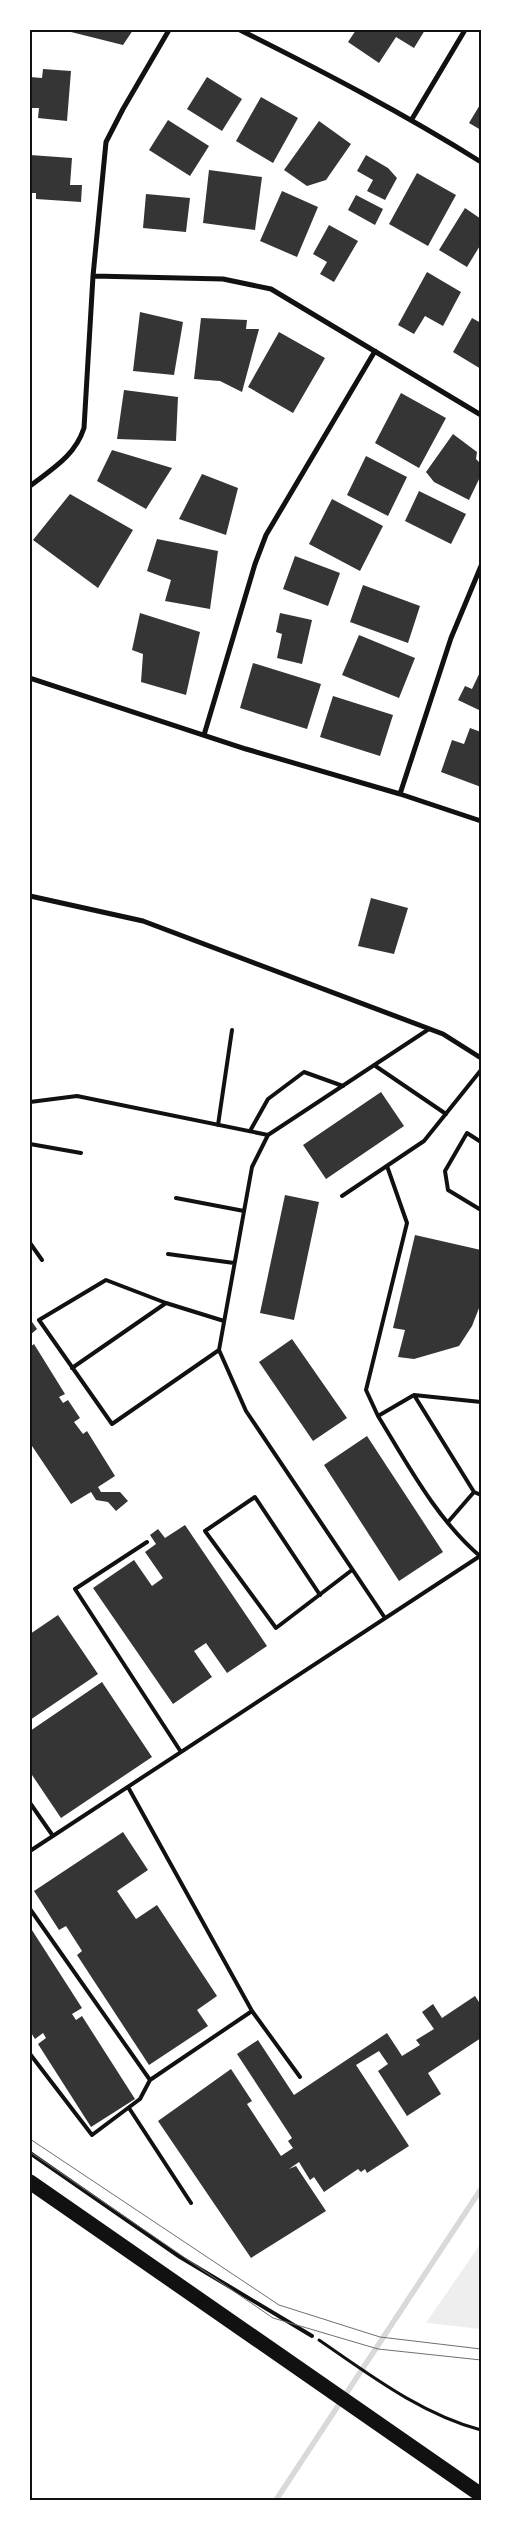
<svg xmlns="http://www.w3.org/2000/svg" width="511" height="2530" viewBox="0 0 511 2530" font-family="Quicksand,sans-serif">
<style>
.green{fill:#eee}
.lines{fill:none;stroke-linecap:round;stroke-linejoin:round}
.stream{stroke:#d9d9d9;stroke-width:5.5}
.building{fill:#353535}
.path{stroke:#111;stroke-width:3}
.service{stroke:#111;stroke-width:4}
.minor{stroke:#111;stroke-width:5}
.motorway{stroke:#111;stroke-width:15}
.tram{stroke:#707070;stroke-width:1}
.neatline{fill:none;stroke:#111;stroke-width:2}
</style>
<rect width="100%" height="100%" fill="#fff"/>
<path class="green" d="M 481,2243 L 481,2329 L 426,2323 Z"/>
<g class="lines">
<path class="stream" d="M 276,2500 L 481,2189"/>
</g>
<path class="building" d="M 63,30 L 133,30 L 123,45 Z
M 356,30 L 425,30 L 414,48 L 396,37 L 379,63 L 348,42 Z
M 43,69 L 71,71 L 67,121 L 38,118 L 39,108 L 30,108 L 30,77 L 42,78 Z
M 207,77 L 242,99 L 222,131 L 187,109 Z
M 261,97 L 298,118 L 273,163 L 236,141 Z
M 481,103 L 481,130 L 469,123 Z
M 168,120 L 209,146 L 190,176 L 149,150 Z
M 319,121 L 351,144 L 326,180 L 307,186 L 284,170 Z
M 30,155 L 72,158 L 70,185 L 82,185 L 81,202 L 36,199 L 36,193 L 30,193 Z
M 366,155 L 388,168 L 397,178 L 385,200 L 367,191 L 373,180 L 357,171 Z
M 209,170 L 262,177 L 255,230 L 203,223 Z
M 417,173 L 456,195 L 428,246 L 389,224 Z
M 282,191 L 318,207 L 297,257 L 260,241 Z
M 146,194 L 190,198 L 186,232 L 143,228 Z
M 356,195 L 383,209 L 375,225 L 348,210 Z
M 465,208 L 481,219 L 481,244 L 467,267 L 439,250 Z
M 329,225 L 358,241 L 334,282 L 320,274 L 327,262 L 313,254 Z
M 427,272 L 461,292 L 443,326 L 425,316 L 414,334 L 398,325 Z
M 140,312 L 183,322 L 174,375 L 133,371 Z
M 201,318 L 247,320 L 246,329 L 259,329 L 242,392 L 220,381 L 194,379 Z
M 472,318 L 481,323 L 481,369 L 453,352 Z
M 279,332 L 325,358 L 293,413 L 248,387 Z
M 124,390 L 178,397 L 176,441 L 117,439 Z
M 401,393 L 446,418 L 419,468 L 375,443 Z
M 453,434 L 477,452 L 476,459 L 481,464 L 481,475 L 469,500 L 434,482 L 426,472 Z
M 112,450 L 172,468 L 146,509 L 97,481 Z
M 366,456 L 407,477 L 388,516 L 347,495 Z
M 202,474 L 238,488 L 226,535 L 179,519 Z
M 419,491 L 466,514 L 451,544 L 405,521 Z
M 70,494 L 133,530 L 98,588 L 33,540 Z
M 332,499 L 383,526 L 360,571 L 309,544 Z
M 157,539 L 218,551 L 210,609 L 165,601 L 171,580 L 147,571 Z
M 295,556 L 340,573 L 328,606 L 283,589 Z
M 363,585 L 420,606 L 408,643 L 350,622 Z
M 140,613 L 200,632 L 186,695 L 141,682 L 143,654 L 132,650 Z
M 280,613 L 312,620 L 302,664 L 277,658 L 282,634 L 276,632 Z
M 359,635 L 415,658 L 399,698 L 342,675 Z
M 253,663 L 321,684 L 307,729 L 240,708 Z
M 481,670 L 481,711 L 458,700 L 465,686 L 472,689 Z
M 333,696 L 393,715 L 380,756 L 320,737 Z
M 470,728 L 481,732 L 481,787 L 441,772 L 452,740 L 464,744 Z
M 371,898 L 408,908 L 394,954 L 358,946 Z
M 381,1092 L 404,1126 L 326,1179 L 303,1145 Z
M 285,1195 L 319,1202 L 294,1320 L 260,1313 Z
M 415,1235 L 481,1250 L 481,1303 L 472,1326 L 459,1346 L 414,1359 L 398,1357 L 405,1330 L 393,1328 Z
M 30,1319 L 37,1329 L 30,1335 Z
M 292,1339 L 347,1418 L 313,1441 L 259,1362 Z
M 34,1344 L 65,1394 L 59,1397 L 63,1403 L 68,1400 L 80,1418 L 74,1422 L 83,1434 L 87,1431 L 115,1476 L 98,1487 L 101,1492 L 120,1492 L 128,1501 L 116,1511 L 108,1502 L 96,1500 L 91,1492 L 71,1504 L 30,1443 L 30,1347 Z
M 367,1436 L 443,1552 L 399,1581 L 324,1465 Z
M 185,1525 L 267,1646 L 227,1673 L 206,1643 L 194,1651 L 212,1677 L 173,1704 L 93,1588 L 134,1560 L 152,1586 L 163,1578 L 145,1552 L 156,1544 L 150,1535 L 158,1529 L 165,1538 Z
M 58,1615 L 98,1674 L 30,1720 L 30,1634 Z
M 102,1682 L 152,1757 L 61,1818 L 30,1772 L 30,1731 Z
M 123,1832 L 148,1870 L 117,1891 L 136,1919 L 157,1905 L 217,1996 L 197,2010 L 208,2026 L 149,2065 L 77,1955 L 82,1951 L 66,1926 L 59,1930 L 34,1891 Z
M 30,1927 L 82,2008 L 72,2014 L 76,2020 L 82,2016 L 135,2099 L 91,2127 L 38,2044 L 46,2038 L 43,2033 L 35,2039 L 30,2031 Z
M 475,1996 L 481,2005 L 481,2038 L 428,2073 L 441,2094 L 407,2116 L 378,2071 L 388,2064 L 379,2051 L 356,2065 L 409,2146 L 367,2173 L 365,2169 L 361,2172 L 358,2169 L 324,2192 L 314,2177 L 310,2180 L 299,2162 L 289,2169 L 296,2166 L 326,2211 L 251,2258 L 158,2121 L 231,2069 L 252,2101 L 247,2104 L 281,2156 L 293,2148 L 288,2141 L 292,2138 L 237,2054 L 258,2040 L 294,2095 L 387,2033 L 402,2056 L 420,2045 L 416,2040 L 434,2029 L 422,2012 L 433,2004 L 442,2018 Z"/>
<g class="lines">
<path class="path" d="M 319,2340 C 370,2375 421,2414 481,2430"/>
<path class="service" d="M 374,1065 L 446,1114
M 30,1102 L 77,1096 L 268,1135 L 429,1029
M 218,1125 L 232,1030
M 250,1131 L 268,1099 L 304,1072 L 343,1086
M 268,1135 L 252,1167 L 219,1350 L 246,1411 L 385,1618
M 481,1142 L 467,1133 L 445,1171 L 448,1190 L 481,1210
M 30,1144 L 81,1153
M 342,1196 L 424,1141 L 481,1070
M 176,1198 L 244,1211
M 30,1243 L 42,1260
M 168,1254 L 234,1263
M 219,1350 L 112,1424 L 39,1320 L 106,1280 L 166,1303 L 224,1321
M 72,1368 L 166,1303
M 414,1395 L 481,1402
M 378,1416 L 366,1390 L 407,1223 L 387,1166
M 481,1495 L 474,1492 L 414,1395 L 378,1416 C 408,1465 437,1520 481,1557
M 448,1522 L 474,1492
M 147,1542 L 75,1589 L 181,1752
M 320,1595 L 255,1497 L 205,1531 L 276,1628 L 352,1570
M 30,1803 L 53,1836
M 30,1851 L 480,1556
M 30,1909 L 150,2080
M 252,2011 L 300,2077
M 30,2054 L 92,2135 L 140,2099 L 150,2080 L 252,2011 L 128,1787
M 129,2108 L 191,2203
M 30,2153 L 180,2257 L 312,2336"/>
<path class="minor" d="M 240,30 C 322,71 403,113 481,162
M 412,119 L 465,30
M 93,276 L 223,279 L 271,289 L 481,415
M 30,486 C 52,469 75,456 84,428 L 93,276 L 106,142 L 123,109 L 169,30
M 30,678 L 246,749 L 400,794 L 481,821
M 204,735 L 255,564 L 266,535 L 375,351
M 400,794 L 451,638 L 481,566
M 30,896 L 143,921 L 443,1034 L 481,1058"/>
<path class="motorway" d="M 30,2182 L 481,2495"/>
<path class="tram" d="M 30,2139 L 279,2305 L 380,2337 L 481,2349
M 30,2152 L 273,2318 L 378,2349 L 481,2360"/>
</g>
<rect width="511" height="2530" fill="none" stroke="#ffffff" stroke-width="62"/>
<rect x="31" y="31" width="449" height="2468" class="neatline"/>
</svg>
